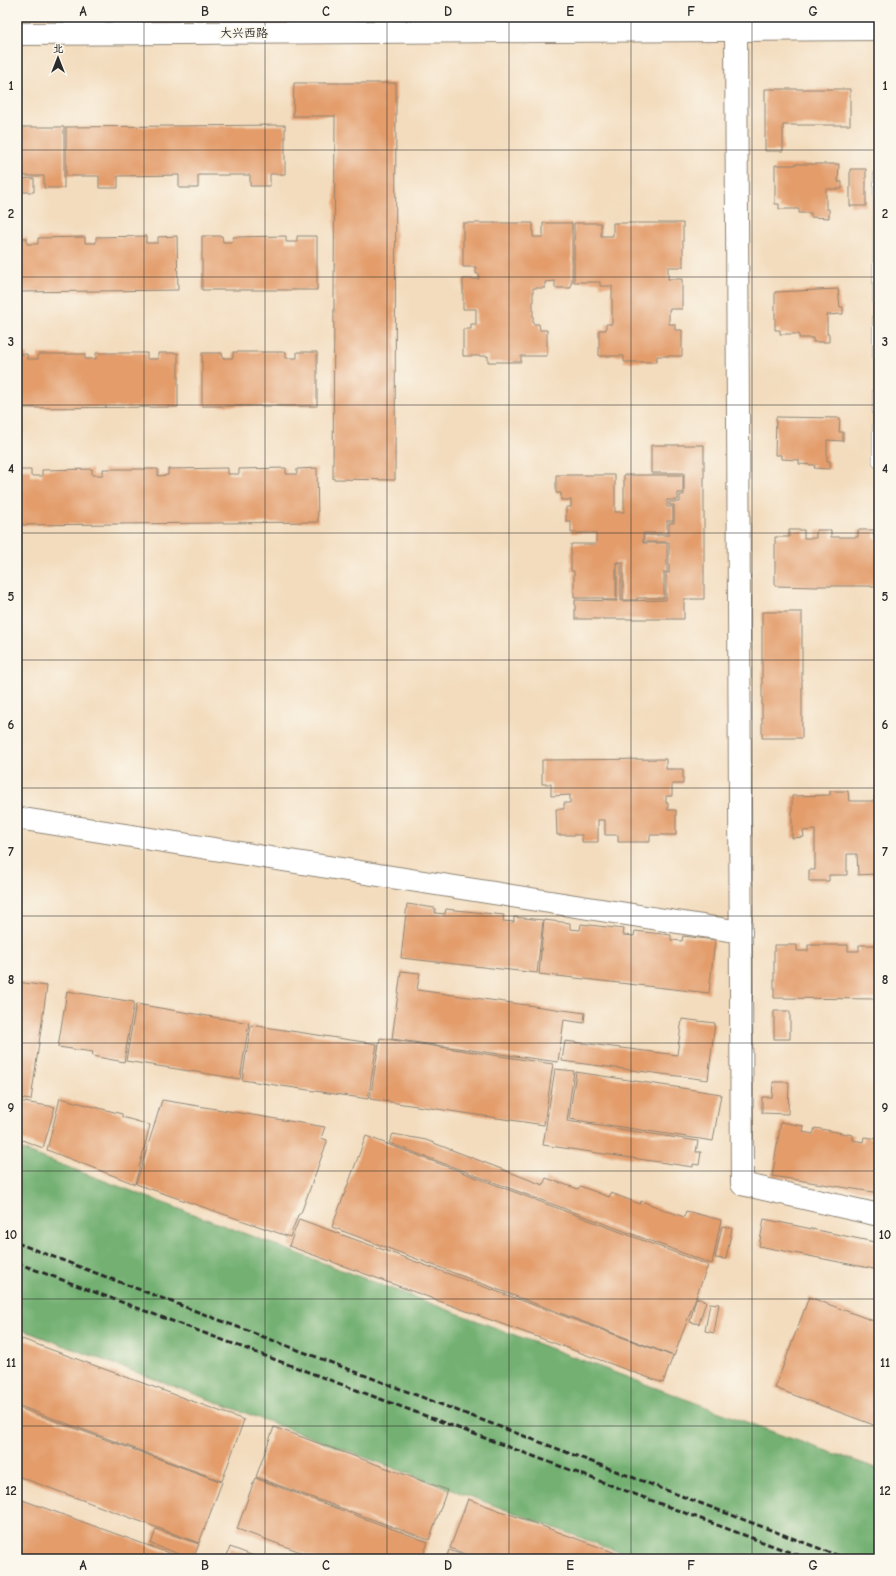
<svg xmlns="http://www.w3.org/2000/svg" width="896" height="1576" viewBox="0 0 896 1576" font-family="'Comic Neue','LXGW WenKai TC',sans-serif">
<style>
.forest{fill:#73b072;stroke:#4f6e4e}
.building{fill:#e39c6a}
.lines{fill:none;stroke-linecap:round;stroke-linejoin:round}
.lane-casing{stroke:#8f8474;stroke-width:12}
.street-casing{stroke:#8f8474;stroke-width:24}
.primary-casing{stroke:#8f8474;stroke-width:24}
.lane{stroke:#fff;stroke-width:11}
.street{stroke:#fff;stroke-width:22}
.primary{stroke:#fff;stroke-width:22}
.rail{stroke:#2b2b2b;stroke-width:3;stroke-dasharray:6 3;stroke-linecap:butt}
.grid{fill:none;stroke:#2b2b2b;stroke-width:1;stroke-opacity:0.55}
.labels{text-anchor:middle;dominant-baseline:central;stroke-width:4;stroke-linejoin:round;paint-order:stroke}
.street-label{font-size:12px;fill:#2b2b2b;stroke:#fbf7ec}
.neatline{fill:none;stroke:#2b2b2b;stroke-width:1.5}
.grid-label{font-size:13px;text-anchor:middle;font-weight:bold;fill:#2b2b2b}
</style>
<rect width="100%" height="100%" fill="#fbf7ec"/>
<filter id="ink" filterUnits="userSpaceOnUse"><feTurbulence type="fractalNoise" baseFrequency=".025" numOctaves="2"/><feDisplacementMap in="SourceGraphic" scale="8" xChannelSelector="R" yChannelSelector="G"/><feConvolveMatrix kernelMatrix="1 2 1 2 8 2 1 2 1" color-interpolation-filters="sRGB"/></filter>
<filter id="wash" filterUnits="userSpaceOnUse"><feTurbulence type="fractalNoise" baseFrequency=".012" numOctaves="4" result="noise"/><feDisplacementMap in="SourceGraphic" scale="16" xChannelSelector="R" yChannelSelector="G"/><feGaussianBlur stdDeviation="0.9" result="paint"/><feColorMatrix in="noise" values="0 0 0 0 0 0 0 0 0 0 0 0 0 0 0 0 0 1.4 0 .05"/><feComposite in="paint" operator="in"/></filter>
<g filter="url(#wash)">
<rect width="100%" height="100%" fill="#f3dcbd"/>
<path class="forest" d="M 17,1148 L 781,1435 L 879,1469 L 879,1559 L 638,1559 L 17,1328 Z"/>
<g id="blocks">
<path class="building" d="M 294,83 L 396,83 L 395,480 L 333,479 L 335,116 L 293,116 Z
M 765,89 L 850,89 L 850,125 L 783,125 L 783,151 L 765,151 Z
M 285,125 L 285,174 L 270,174 L 270,186 L 250,186 L 250,175 L 198,175 L 198,188 L 179,188 L 179,175 L 118,176 L 118,188 L 99,188 L 99,176 L 66,176 L 66,127 Z
M 17,127 L 64,127 L 64,188 L 44,188 L 44,176 L 17,176 Z
M 795,164 L 839,164 L 838,182 L 842,182 L 842,189 L 826,189 L 826,209 L 829,209 L 829,218 L 811,217 L 811,213 L 799,213 L 799,209 L 779,209 L 779,204 L 775,204 L 775,165 L 795,165 Z
M 850,169 L 866,169 L 866,206 L 850,206 Z
M 34,178 L 34,192 L 17,192 L 17,179 Z
M 463,223 L 533,223 L 533,237 L 543,237 L 543,223 L 572,223 L 572,283 L 571,283 L 571,288 L 555,288 L 555,281 L 545,282 L 545,288 L 533,288 L 533,324 L 539,324 L 540,330 L 547,330 L 547,356 L 521,356 L 521,362 L 488,362 L 488,356 L 463,356 L 463,329 L 471,329 L 471,324 L 476,324 L 476,309 L 463,309 L 463,279 L 479,279 L 479,274 L 476,274 L 476,267 L 463,267 Z
M 574,223 L 601,223 L 601,236 L 613,236 L 613,223 L 683,223 L 683,267 L 668,267 L 668,279 L 682,279 L 682,309 L 669,309 L 669,324 L 675,324 L 675,330 L 682,330 L 682,356 L 657,356 L 657,362 L 624,362 L 624,356 L 599,356 L 599,330 L 606,330 L 606,324 L 612,324 L 612,286 L 600,286 L 600,282 L 574,282 Z
M 146,236 L 146,243 L 158,243 L 158,237 L 177,236 L 178,290 L 17,292 L 17,238 L 27,238 L 27,244 L 38,244 L 38,238 L 85,237 L 85,243 L 96,243 L 96,237 Z
M 202,236 L 222,236 L 223,242 L 233,242 L 233,237 L 286,236 L 286,242 L 297,242 L 297,236 L 317,236 L 317,290 L 202,290 Z
M 838,289 L 840,307 L 843,307 L 843,314 L 827,315 L 827,334 L 829,334 L 829,342 L 813,342 L 813,338 L 799,338 L 799,334 L 780,334 L 780,330 L 775,330 L 775,292 Z
M 233,352 L 286,352 L 286,358 L 297,358 L 297,352 L 317,352 L 317,406 L 202,406 L 202,353 L 222,353 L 223,358 L 233,358 Z
M 96,353 L 147,353 L 147,359 L 158,359 L 158,353 L 178,353 L 178,407 L 17,408 L 17,354 L 27,354 L 27,359 L 38,359 L 38,354 L 85,354 L 85,359 L 96,359 Z
M 776,417 L 840,418 L 839,432 L 843,432 L 843,441 L 827,440 L 827,461 L 830,461 L 830,469 L 814,468 L 815,465 L 799,464 L 799,460 L 781,459 L 781,455 L 775,455 Z
M 651,445 L 704,445 L 704,599 L 684,599 L 684,619 L 575,619 L 575,600 L 617,601 L 617,563 L 621,563 L 621,601 L 666,600 L 666,573 L 669,573 L 669,542 L 644,542 L 644,535 L 669,535 L 669,523 L 674,523 L 674,505 L 669,505 L 669,502 L 680,502 L 680,495 L 684,495 L 684,473 L 651,473 Z
M 228,468 L 228,474 L 239,474 L 239,469 L 286,468 L 286,474 L 297,474 L 297,469 L 317,468 L 318,522 L 18,525 L 18,470 L 31,470 L 31,476 L 42,476 L 42,470 L 92,469 L 92,475 L 103,475 L 103,469 L 158,469 L 158,476 L 168,475 L 168,469 Z
M 556,475 L 615,475 L 615,512 L 624,512 L 624,475 L 683,475 L 683,493 L 678,493 L 678,500 L 667,500 L 667,507 L 673,507 L 673,521 L 667,521 L 667,533 L 643,533 L 643,543 L 667,543 L 667,572 L 664,572 L 664,598 L 637,598 L 637,600 L 623,600 L 623,562 L 616,562 L 616,600 L 603,600 L 603,598 L 574,598 L 574,571 L 571,571 L 571,544 L 596,544 L 596,533 L 571,533 L 571,521 L 566,521 L 566,507 L 571,507 L 571,500 L 561,500 L 561,493 L 556,493 Z
M 789,530 L 804,530 L 804,538 L 816,538 L 816,530 L 831,530 L 831,537 L 858,537 L 858,530 L 874,530 L 874,538 L 879,538 L 879,587 L 871,587 L 871,586 L 818,586 L 818,587 L 775,586 L 775,537 L 789,537 Z
M 762,612 L 802,612 L 802,738 L 762,738 Z
M 666,759 L 666,769 L 683,769 L 683,784 L 672,784 L 672,796 L 666,796 L 666,803 L 668,803 L 668,810 L 676,810 L 676,835 L 650,835 L 650,842 L 618,842 L 618,835 L 605,835 L 605,820 L 598,820 L 598,842 L 582,842 L 582,835 L 557,835 L 556,809 L 564,809 L 564,803 L 570,803 L 570,795 L 551,796 L 551,784 L 542,784 L 542,760 Z
M 830,791 L 848,791 L 849,801 L 875,801 L 874,796 L 879,796 L 879,881 L 875,881 L 874,874 L 858,875 L 857,854 L 847,854 L 847,875 L 829,875 L 829,881 L 809,881 L 809,870 L 815,870 L 815,830 L 803,831 L 804,837 L 792,838 L 792,796 L 830,795 Z
M 407,904 L 435,908 L 435,913 L 445,914 L 446,909 L 504,915 L 503,921 L 514,922 L 514,917 L 543,920 L 537,973 L 401,958 Z
M 544,920 L 570,923 L 570,929 L 580,930 L 581,924 L 624,929 L 623,935 L 634,936 L 635,931 L 671,935 L 671,940 L 682,941 L 683,936 L 715,940 L 709,993 L 539,974 Z
M 774,945 L 797,945 L 797,951 L 808,951 L 808,945 L 848,945 L 848,951 L 859,951 L 859,945 L 879,945 L 879,999 L 774,998 Z
M 401,971 L 420,973 L 417,990 L 585,1013 L 584,1023 L 564,1020 L 558,1062 L 392,1039 Z
M 17,982 L 47,986 L 31,1100 L 17,1098 Z
M 67,991 L 134,1002 L 124,1062 L 92,1056 L 93,1052 L 58,1047 Z
M 136,1004 L 249,1023 L 240,1079 L 126,1061 Z
M 774,1011 L 790,1011 L 790,1039 L 774,1039 Z
M 682,1019 L 715,1023 L 708,1080 L 562,1061 L 565,1041 L 677,1055 Z
M 251,1025 L 377,1044 L 368,1099 L 242,1080 Z
M 380,1038 L 553,1064 L 544,1125 L 370,1099 Z
M 555,1069 L 574,1071 L 567,1121 L 698,1141 L 696,1152 L 701,1152 L 699,1165 L 693,1164 L 693,1167 L 543,1145 Z
M 576,1072 L 721,1094 L 713,1141 L 569,1119 Z
M 773,1082 L 789,1082 L 788,1114 L 762,1113 L 762,1097 L 772,1097 Z
M 60,1098 L 122,1114 L 122,1117 L 150,1125 L 135,1184 L 47,1150 Z
M 162,1100 L 325,1127 L 321,1138 L 327,1140 L 327,1142 L 301,1213 L 298,1215 L 290,1237 L 136,1184 Z
M 17,1101 L 55,1107 L 43,1148 L 17,1138 Z
M 781,1122 L 804,1126 L 803,1132 L 813,1134 L 815,1128 L 853,1135 L 853,1140 L 863,1142 L 864,1137 L 879,1139 L 879,1193 L 772,1176 Z
M 393,1134 L 426,1140 L 543,1185 L 546,1178 L 578,1189 L 580,1186 L 609,1197 L 611,1193 L 640,1204 L 641,1201 L 684,1217 L 686,1211 L 721,1220 L 712,1264 L 389,1143 Z
M 366,1136 L 708,1265 L 674,1356 L 332,1227 Z
M 299,1219 L 673,1356 L 663,1383 L 289,1246 Z
M 764,1219 L 879,1243 L 879,1270 L 759,1246 Z
M 722,1226 L 732,1228 L 726,1259 L 715,1258 Z
M 809,1297 L 879,1323 L 879,1427 L 775,1388 Z
M 696,1298 L 706,1301 L 699,1324 L 690,1322 Z
M 710,1303 L 719,1304 L 714,1333 L 705,1331 Z
M 22,1339 L 244,1420 L 222,1481 L 17,1405 L 17,1353 Z
M 17,1407 L 222,1482 L 199,1543 L 17,1476 Z
M 274,1427 L 447,1490 L 429,1540 L 256,1477 Z
M 255,1478 L 428,1542 L 422,1559 L 320,1559 L 237,1529 Z
M 17,1498 L 185,1559 L 17,1559 Z
M 468,1499 L 632,1559 L 478,1559 L 450,1548 Z
M 156,1529 L 199,1544 L 193,1559 L 151,1544 Z
M 230,1547 L 262,1559 L 226,1559 Z
M 449,1550 L 473,1559 L 446,1559 Z"/>
</g>
</g>
<g filter="url(#ink)">
<use href="#blocks" fill-opacity="0" stroke="#8f8474" stroke-width="1"/>
<g class="lines">
<g class="lane-casing">
<path id="lane" d="M 878,462 L 879,175"/>
</g>
<g class="street-casing">
<path id="street" d="M 736,30 L 742,1184 L 879,1215
M 17,818 L 741,932"/>
</g>
<g class="primary-casing">
<path id="primary" d="M 17,34 L 879,29"/>
</g>
<use href="#lane" class="lane"/>
<use href="#street" class="street"/>
<use href="#primary" class="primary"/>
<path class="rail" d="M 17,1243 L 847,1559
M 17,1263 L 808,1559"/>
</g>
</g>
<path class="grid" d="M 144,17 L 144,1559M 265,17 L 265,1559M 387,17 L 387,1559M 509,17 L 509,1559M 631,17 L 631,1559M 752,17 L 752,1559M 17,150 L 879,150M 17,277 L 879,277M 17,405 L 879,405M 17,533 L 879,533M 17,660 L 879,660M 17,788 L 879,788M 17,916 L 879,916M 17,1043 L 879,1043M 17,1171 L 879,1171M 17,1299 L 879,1299M 17,1426 L 879,1426"/>
<g class="labels">
<g class="street-label">
<text x="244" y="33">大兴西路</text>
</g>
</g>
<rect width="896" height="1576" fill="none" stroke="#fbf7ec" stroke-width="44"/>
<g transform="translate(58 58)" stroke="#fbf7ec" stroke-width="3" paint-order="stroke">
<path d="M0-3L7 15L0 10L-7 15Z" fill="#2b2b2b"/>
<text y="-6" font-size="11" font-weight="bold" text-anchor="middle" fill="#2b2b2b">北</text>
</g>
<rect x="22" y="22" width="852" height="1532" class="neatline"/>
<g class="grid-label">
<text x="83" y="16">A</text>
<text x="205" y="16">B</text>
<text x="326" y="16">C</text>
<text x="448" y="16">D</text>
<text x="570" y="16">E</text>
<text x="691" y="16">F</text>
<text x="813" y="16">G</text>
<text x="11" y="90">1</text>
<text x="885" y="90">1</text>
<text x="11" y="218">2</text>
<text x="885" y="218">2</text>
<text x="11" y="346">3</text>
<text x="885" y="346">3</text>
<text x="11" y="473">4</text>
<text x="885" y="473">4</text>
<text x="11" y="601">5</text>
<text x="885" y="601">5</text>
<text x="11" y="729">6</text>
<text x="885" y="729">6</text>
<text x="11" y="856">7</text>
<text x="885" y="856">7</text>
<text x="11" y="984">8</text>
<text x="885" y="984">8</text>
<text x="11" y="1112">9</text>
<text x="885" y="1112">9</text>
<text x="11" y="1239">10</text>
<text x="885" y="1239">10</text>
<text x="11" y="1367">11</text>
<text x="885" y="1367">11</text>
<text x="11" y="1495">12</text>
<text x="885" y="1495">12</text>
<text x="83" y="1570">A</text>
<text x="205" y="1570">B</text>
<text x="326" y="1570">C</text>
<text x="448" y="1570">D</text>
<text x="570" y="1570">E</text>
<text x="691" y="1570">F</text>
<text x="813" y="1570">G</text>
</g>
</svg>
